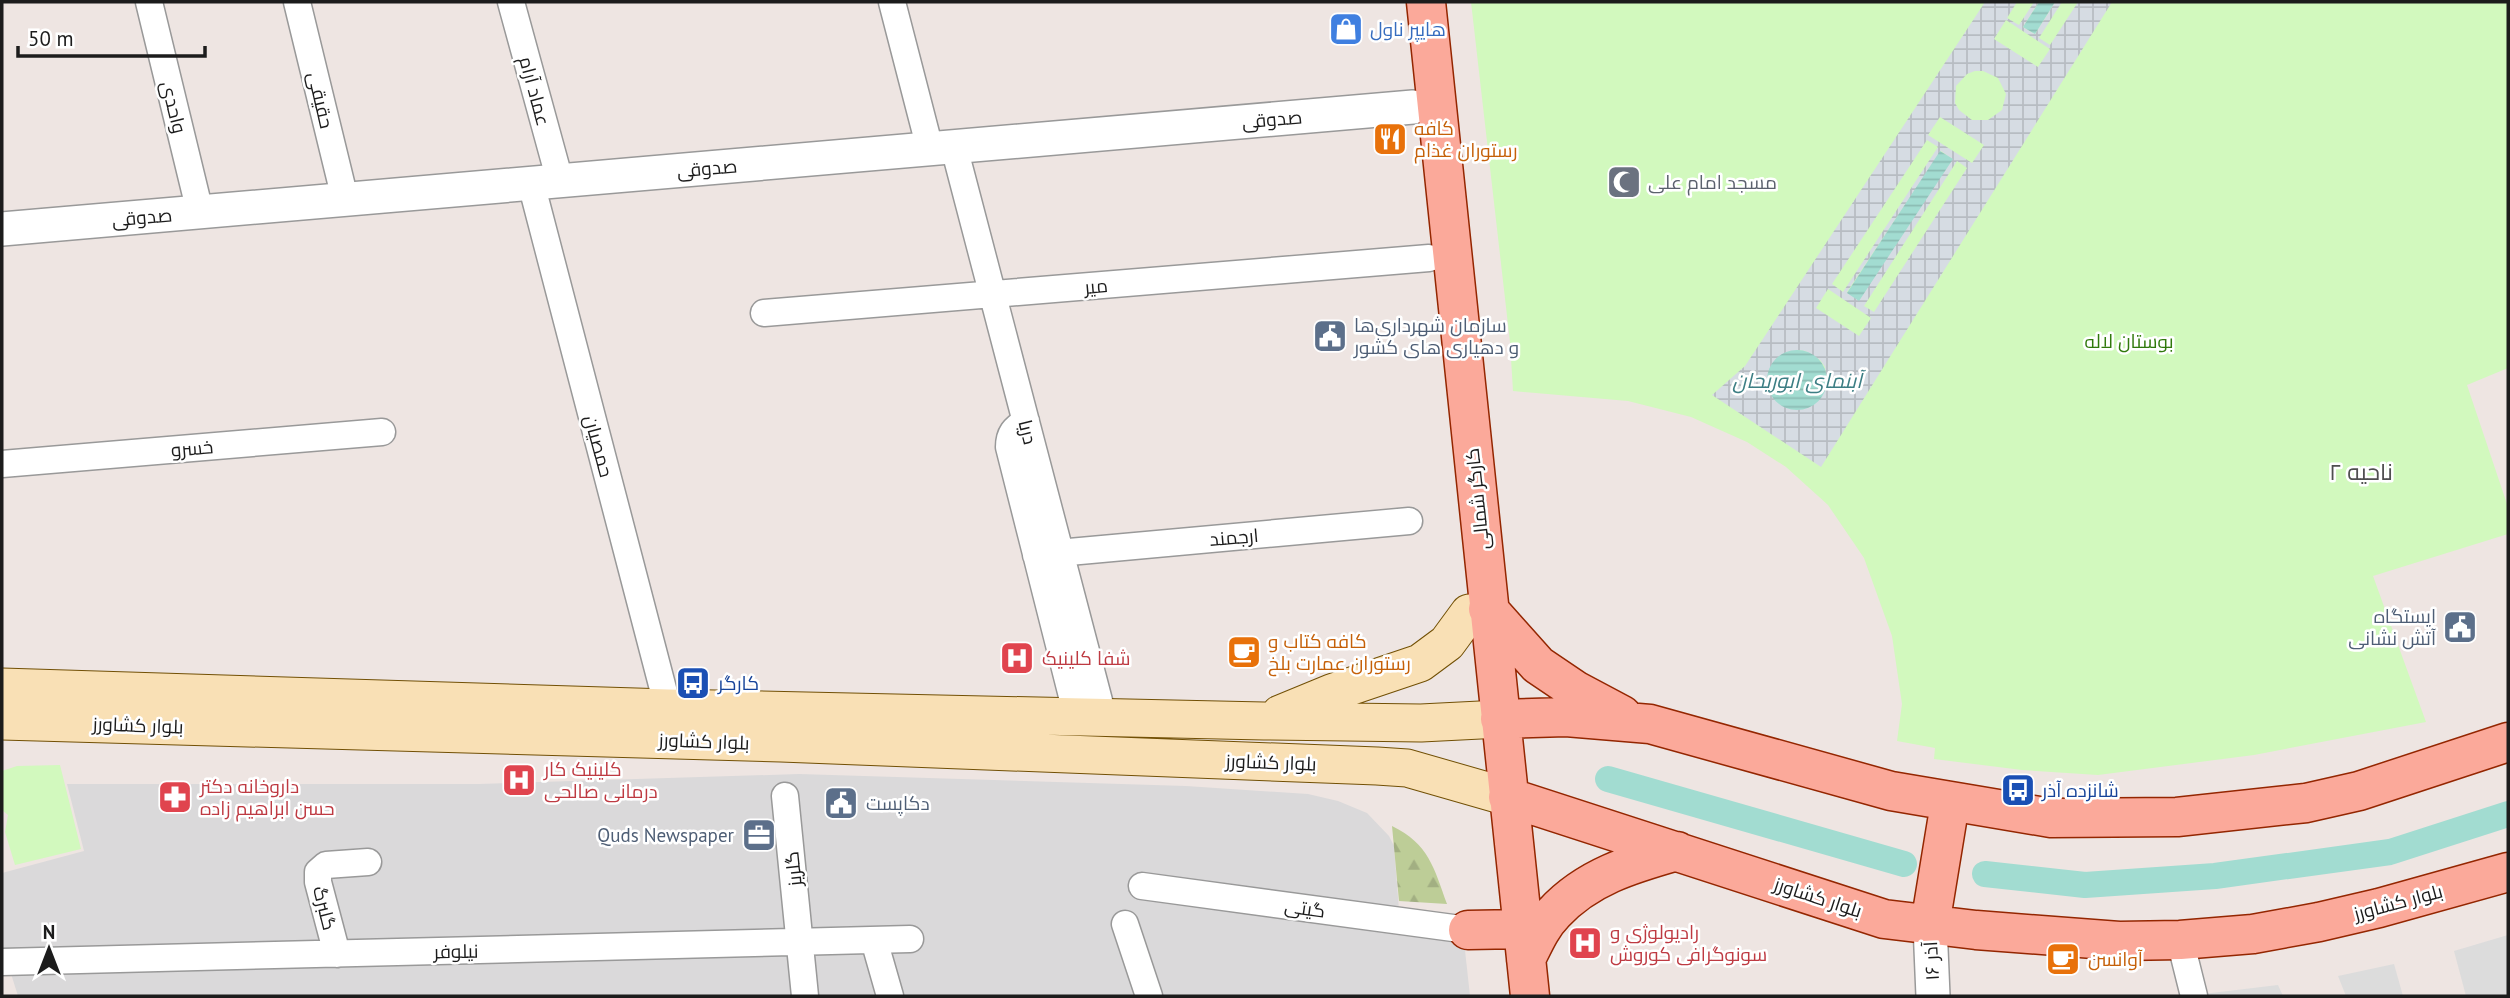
<svg xmlns="http://www.w3.org/2000/svg" width="2510" height="998" viewBox="0 0 2510 998" font-family="'PT Sans',Cairo,sans-serif">
<style>
.residential{fill:#dad9da}
.forest{fill:url(#forest-firs)}
.park{fill:#d2f9be}
.parking{fill:#dcdcdc}
.plaza{fill:url(#plaza-grid);fill-rule:evenodd}
.water{fill:url(#water-rules)}
.lines{fill:none;stroke-linecap:round;stroke-linejoin:round}
.canal{stroke:#a2dcd1;stroke-width:26}
.minor-casing{stroke:#999;stroke-width:29}
.tertiary-casing{stroke:#999;stroke-width:36}
.secondary-casing{stroke:#725005;stroke-width:39}
.primary-casing{stroke:#942601;stroke-width:41}
.minor{stroke:#fff;stroke-width:26}
.tertiary{stroke:#fff;stroke-width:33}
.secondary{stroke:#f9e0b5;stroke-width:37}
.primary{stroke:#fba99a;stroke-width:38}
.labels{text-anchor:middle;dominant-baseline:central;stroke-width:5;stroke-linejoin:round;paint-order:stroke}
.shop-label{font-size:19px;fill:#366cbe;stroke:#fff;text-anchor:start}
.street-label{font-size:19px;fill:#1c1c1c;stroke:#fff}
.food-label{font-size:19px;fill:#c56008;stroke:#fff;text-anchor:start}
.worship-label{font-size:19px;fill:#5b616d;stroke:#fff;text-anchor:start}
.service-label{font-size:19px;fill:#4e5e75;stroke:#fff;text-anchor:start}
.park-label{font-size:19px;fill:#30790c;stroke:#fff}
.health-label{font-size:19px;fill:#be3a42;stroke:#fff;text-anchor:start}
.transit-label{font-size:19px;fill:#164399;stroke:#fff;text-anchor:start}
.water-label{font-size:21px;font-style:italic;fill:#3c7e84;stroke:#fff}
.quarter-label{font-size:23px;fill:#4f4f4f;stroke:#fff}
</style>
<defs>
<pattern id="forest-firs" width="22" height="20" patternUnits="userSpaceOnUse" patternTransform="scale(1.75)"><rect width="22" height="20" fill="#bdcd97"/><path d="M5 1l3.5 6h-7zM16 11l3.5 6h-7z" fill="#a2af82"/></pattern>
<pattern id="plaza-grid" width="8" height="8" patternUnits="userSpaceOnUse" patternTransform="scale(1.75)"><rect width="8" height="8" fill="#d6dce3"/><path d="M0 4h8M4 0v8" fill="none" stroke="#b7bcc2"/></pattern>
<pattern id="water-rules" width="6" height="5" patternUnits="userSpaceOnUse" patternTransform="scale(1.75)"><rect width="6" height="5" fill="#a2dcd1"/><path d="M0 2.5h6" fill="none" stroke="#8bbcb3"/></pattern>
</defs>
<rect width="100%" height="100%" fill="#eee5e2"/>
<path class="residential" d="M 799,774 L 1186,786 L 1308,794 L 1338,801 L 1367,813 L 1389,836 L 1394,846 L 1400,923 L 1463,932 L 1470,996 L 18,996 L 2,945 L 2,873 L 84,851 L 67,784 L 479,784 Z"/>
<path class="forest" d="M 1392,826 C 1429,844 1434,868 1447,904 L 1399,901 Z"/>
<path class="park" d="M 1471,2 L 2508,2 L 2508,368 L 2467,385 L 2508,507 L 2508,534 L 2373,576 L 2426,722 L 2254,755 L 2098,775 L 2022,770 L 1934,759 L 1935,748 L 1897,741 L 1902,704 L 1892,636 L 1864,558 L 1828,505 L 1786,467 L 1747,442 L 1691,417 L 1628,401 L 1513,391 L 1510,342 Z
M 60,765 L 81,849 L 15,865 L 5,832 L 8,815 L 2,810 L 2,771 L 17,766 Z"/>
<path class="parking" d="M 2508,935 L 2508,996 L 2466,996 L 2454,951 Z
M 2394,964 L 2403,996 L 2346,996 L 2338,976 Z
M 2278,985 L 2283,996 L 2204,996 L 2203,994 Z"/>
<path class="plaza" d="M 1985,2 L 2017,2 L 2007,18 L 2019,25 L 2034,2 L 2039,2 L 2023,27 L 2035,34 L 2055,2 L 2062,2 L 2039,38 L 2050,45 L 2078,2 L 2112,2 L 1821,467 L 1712,395 L 1745,366 ZM 2006,20 L 2050,49 L 2038,67 L 1994,39 ZM 1975,71 L 1983,71 L 1998,78 L 2006,94 L 2002,110 L 1988,120 L 1972,120 L 1959,110 L 1955,103 L 1956,86 L 1967,74 ZM 1940,117 L 1984,145 L 1972,163 L 1928,135 ZM 1927,140 L 1938,147 L 1843,292 L 1832,284 ZM 1941,151 L 1952,159 L 1859,300 L 1847,292 ZM 1957,161 L 1967,168 L 1874,312 L 1864,306 ZM 1828,289 L 1871,318 L 1859,336 L 1816,308 ZM 1796,350 L 1805,351 L 1820,360 L 1825,367 L 1827,385 Z"/>
<path class="water" d="M 2039,2 L 2055,2 L 2035,34 L 2023,27 Z
M 1940,151 L 1953,159 L 1859,301 L 1847,293 Z
M1767 380a30 30 0 1 1 60 0a30 30 0 1 1-60 0Z"/>
<g class="lines">
<path class="canal" d="M 1608,779 L 1904,864
M 1985,874 L 2085,885 L 2215,876 L 2390,852 L 2508,814"/>
<g class="minor-casing">
<path id="minor" d="M 149,2 L 200,212
M 297,2 L 345,199
M 511,2 L 560,181
M 892,2 L 930,149
M 954,147 L 1103,716
M 531,183 L 668,708
M 764,313 L 1429,258
M 1026,421 C 1014,428 1009,434 1009,447 L 1077,716
M 2,464 L 382,432
M 1036,555 L 1409,521
M 785,796 L 805,996
M 1142,886 L 1468,930
M 1125,924 L 1149,996
M 874,940 L 890,996
M 2180,940 L 2194,996
M 337,954 L 318,882 L 318,872 L 326,865 L 368,862
M 2,962 L 910,939"/>
</g>
<g class="tertiary-casing">
<path id="tertiary" d="M 2,229 L 1413,107
M 1930,925 L 1933,996"/>
</g>
<g class="secondary-casing">
<path id="secondary" d="M 2,687 L 668,708 L 1264,721 L 1421,723 L 1500,719
M 1280,714 L 1331,693 L 1420,663 L 1447,643 L 1469,613
M 2,721 L 781,743 L 1377,766 L 1407,768 L 1508,797"/>
</g>
<g class="primary-casing">
<path id="primary" d="M 1426,2 L 1530,996
M 1488,609 L 1538,665 L 1575,690 L 1622,715
M 1500,719 L 1566,717 L 1650,724 L 1891,791 L 2051,818 L 2177,817 L 2306,803 L 2359,791 L 2508,742
M 1508,797 L 1884,919 L 1976,930 L 2119,941 L 2180,940 L 2253,934 L 2319,922 L 2379,908 L 2508,872
M 1930,925 L 1950,803
M 1468,930 L 1522,929
M 1526,959 C 1534,943 1541,926 1554,913 C 1587,877 1631,864 1677,851"/>
</g>
<use href="#minor" class="minor"/>
<use href="#tertiary" class="tertiary"/>
<use href="#secondary" class="secondary"/>
<use href="#primary" class="primary"/>
</g>
<defs>
<g id="shop-square" transform="scale(1.75)"><rect x="-9" y="-9" width="18" height="18" rx="4" fill="#3f7fe0" stroke="#fff"/><path d="M-5-2.5h2.3a2.7 3.5 0 0 1 5.4 0H5L5.5 6h-11ZM-1.5-2.5h3a1.5 2.3 0 0 0-3 0Z" fill="#fff"/></g>
<g id="restaurant-square" transform="scale(1.75)"><rect x="-9" y="-9" width="18" height="18" rx="4" fill="#e8710a" stroke="#fff"/><path d="M-5-6h1v4h1v-4h1v4h1v-4h1v5L-1.5 .5V6h-2V.5L-5-1ZM5-6V6H3V1.5H1.5Q1.5-4 5-6Z" fill="#fff"/></g>
<g id="mosque-square" transform="scale(1.75)"><rect x="-9" y="-9" width="18" height="18" rx="4" fill="#6b7280" stroke="#fff"/><path d="M3.5-4.9A6 6 0 1 0 3.5 4.9A5 5 0 1 1 3.5-4.9Z" fill="#fff"/></g>
<g id="civic-square" transform="scale(1.75)"><rect x="-9" y="-9" width="18" height="18" rx="4" fill="#5c6f8a" stroke="#fff"/><path d="M-.6-6.5H3V-4.5H.6V-3L4-1V1h2V6H-6V1h2V-1L-.6-3ZM-1.2 2.5V6h2.4V2.5Z" fill="#fff"/></g>
<g id="cafe-square" transform="scale(1.75)"><rect x="-9" y="-9" width="18" height="18" rx="4" fill="#e8710a" stroke="#fff"/><path d="M-5.5-4.5H6V0H3Q3 3.5 0 3.5H-2.5Q-5.5 3.5-5.5 0ZM3-3.2v2h1.7v-2ZM-6 4.5H4V6H-6Z" fill="#fff"/></g>
<g id="hospital-square" transform="scale(1.75)"><rect x="-9" y="-9" width="18" height="18" rx="4" fill="#e0444e" stroke="#fff"/><path d="M-5-5h3v3.5h4V-5h3V5h-3V1.5h-4V5h-3Z" fill="#fff"/></g>
<g id="bus-square" transform="scale(1.75)"><rect x="-9" y="-9" width="18" height="18" rx="4" fill="#1a4fb4" stroke="#fff"/><path d="M-5-6H5V4H4V6H2V4H-2V6H-4V4H-5ZM-3.5-4V0h7V-4ZM-3.5 1.2v1.5H-2V1.2ZM2 1.2v1.5H3.5V1.2Z" fill="#fff"/></g>
<g id="pharmacy-square" transform="scale(1.75)"><rect x="-9" y="-9" width="18" height="18" rx="4" fill="#e0444e" stroke="#fff"/><path d="M-2-6h4v4h4v4h-4v4h-4v-4h-4v-4h4Z" fill="#fff"/></g>
<g id="office-square" transform="scale(1.75)"><rect x="-9" y="-9" width="18" height="18" rx="4" fill="#5c6f8a" stroke="#fff"/><path d="M-6-3h4V-5.5h4V-3h4V5H-6ZM-1-4.5V-3h2v-1.5ZM-6 0V1H6V0Z" fill="#fff"/></g>
</defs>
<g fill-rule="evenodd">
<use href="#shop-square" x="1346" y="29"/>
<use href="#restaurant-square" x="1390" y="139"/>
<use href="#mosque-square" x="1624" y="182"/>
<use href="#civic-square" x="1330" y="336"/>
<use href="#civic-square" x="2460" y="627"/>
<use href="#cafe-square" x="1244" y="652"/>
<use href="#hospital-square" x="1017" y="658"/>
<use href="#bus-square" x="693" y="683"/>
<use href="#hospital-square" x="519" y="780"/>
<use href="#bus-square" x="2018" y="790"/>
<use href="#pharmacy-square" x="175" y="797"/>
<use href="#civic-square" x="841" y="803"/>
<use href="#office-square" x="759" y="835"/>
<use href="#hospital-square" x="1585" y="943"/>
<use href="#cafe-square" x="2063" y="959"/>
</g>
<g class="labels">
<g class="shop-label">
<text x="1370" y="29">هايپر ناول</text>
</g>
<g class="street-label">
<text transform="translate(535 91) rotate(75)">عماد آرام</text>
<text transform="translate(321 100) rotate(77)">حقیقی</text>
<text transform="translate(174 107) rotate(76)">واحدی</text>
<text transform="translate(1272 119) rotate(-5)">صدوقی</text>
<text transform="translate(707 168) rotate(-5)">صدوقی</text>
<text transform="translate(142 217) rotate(-5)">صدوقی</text>
<text transform="translate(1096 286) rotate(-5)">میر</text>
<text transform="translate(1028 432) rotate(76)">دریا</text>
<text transform="translate(599 446) rotate(75)">حمصیان</text>
<text transform="translate(192 448) rotate(-5)">خسرو</text>
<text transform="translate(1477 499) rotate(-96)">کارگر شمالی</text>
<text transform="translate(1234 537) rotate(-5)">ارجمند</text>
<text transform="translate(138 725) rotate(2)">بلوار کشاورز</text>
<text transform="translate(704 741) rotate(2)">بلوار کشاورز</text>
<text transform="translate(1271 762) rotate(2)">بلوار کشاورز</text>
<text transform="translate(793 869) rotate(-96)">گلریز</text>
<text transform="translate(1818 897) rotate(18)">بلوار کشاورز</text>
<text transform="translate(2398 902) rotate(-15)">بلوار کشاورز</text>
<text transform="translate(325 908) rotate(76)">گلبرگ</text>
<text transform="translate(1305 908) rotate(8)">گیتی</text>
<text transform="translate(456 951) rotate(-1)">نیلوفر</text>
<text transform="translate(1931 961) rotate(-93)">۱۶ آذر</text>
</g>
<g class="food-label">
<text x="1414" y="128">کافه<tspan x="1414" dy="22">رستوران غذام</tspan></text>
<text x="1268" y="641">کافه کتاب و<tspan x="1268" dy="22">رستوران عمارت بلخ</tspan></text>
<text x="2088" y="959">آوانسن</text>
</g>
<g class="worship-label">
<text x="1648" y="182">مسجد امام علی</text>
</g>
<g class="service-label">
<text x="1354" y="325">سازمان شهرداری‌ها<tspan x="1354" dy="22">و دهیاری‌ های کشور</tspan></text>
<text x="2436" y="616" text-anchor="end">ایستگاه<tspan x="2436" dy="22">آتش نشانی</tspan></text>
<text x="866" y="803">دکاپست</text>
<text x="734" y="835" text-anchor="end">Quds Newspaper</text>
</g>
<g class="park-label">
<text x="2129" y="341">بوستان لاله</text>
</g>
<g class="health-label">
<text x="1042" y="658">شفا کلینیک</text>
<text x="544" y="769">کلینیک کار<tspan x="544" dy="22">درمانی صالحی</tspan></text>
<text x="200" y="786">داروخانه دکتر<tspan x="200" dy="22">حسن ابراهیم زاده</tspan></text>
<text x="1610" y="932">رادیولوژی و<tspan x="1610" dy="22">سونوگرافی کوروش</tspan></text>
</g>
<g class="transit-label">
<text x="718" y="683">کارگر</text>
<text x="2042" y="790">شانزده آذر</text>
</g>
<g class="water-label">
<text x="1797" y="380">آبنمای ابوریحان</text>
</g>
<g class="quarter-label">
<text x="2361" y="471">ناحیه ۲</text>
</g>
</g>
<rect width="2510" height="998" fill="none" stroke="#1c1c1c" stroke-width="7"/>
<g transform="translate(49 949)" stroke="#ffffff" stroke-width="5" paint-order="stroke">
<path d="M0-5L12 26L0 18L-12 26Z" fill="#1c1c1c"/>
<text y="-10" font-size="19" font-weight="bold" text-anchor="middle" fill="#1c1c1c">N</text>
</g>
<path d="M18 46v10h187v-10" fill="none" stroke="#1c1c1c" stroke-width="3.5"/>
<text x="28" y="46" font-size="21" fill="#1c1c1c" stroke="#ffffff" stroke-width="5" paint-order="stroke">50 m</text>
</svg>
